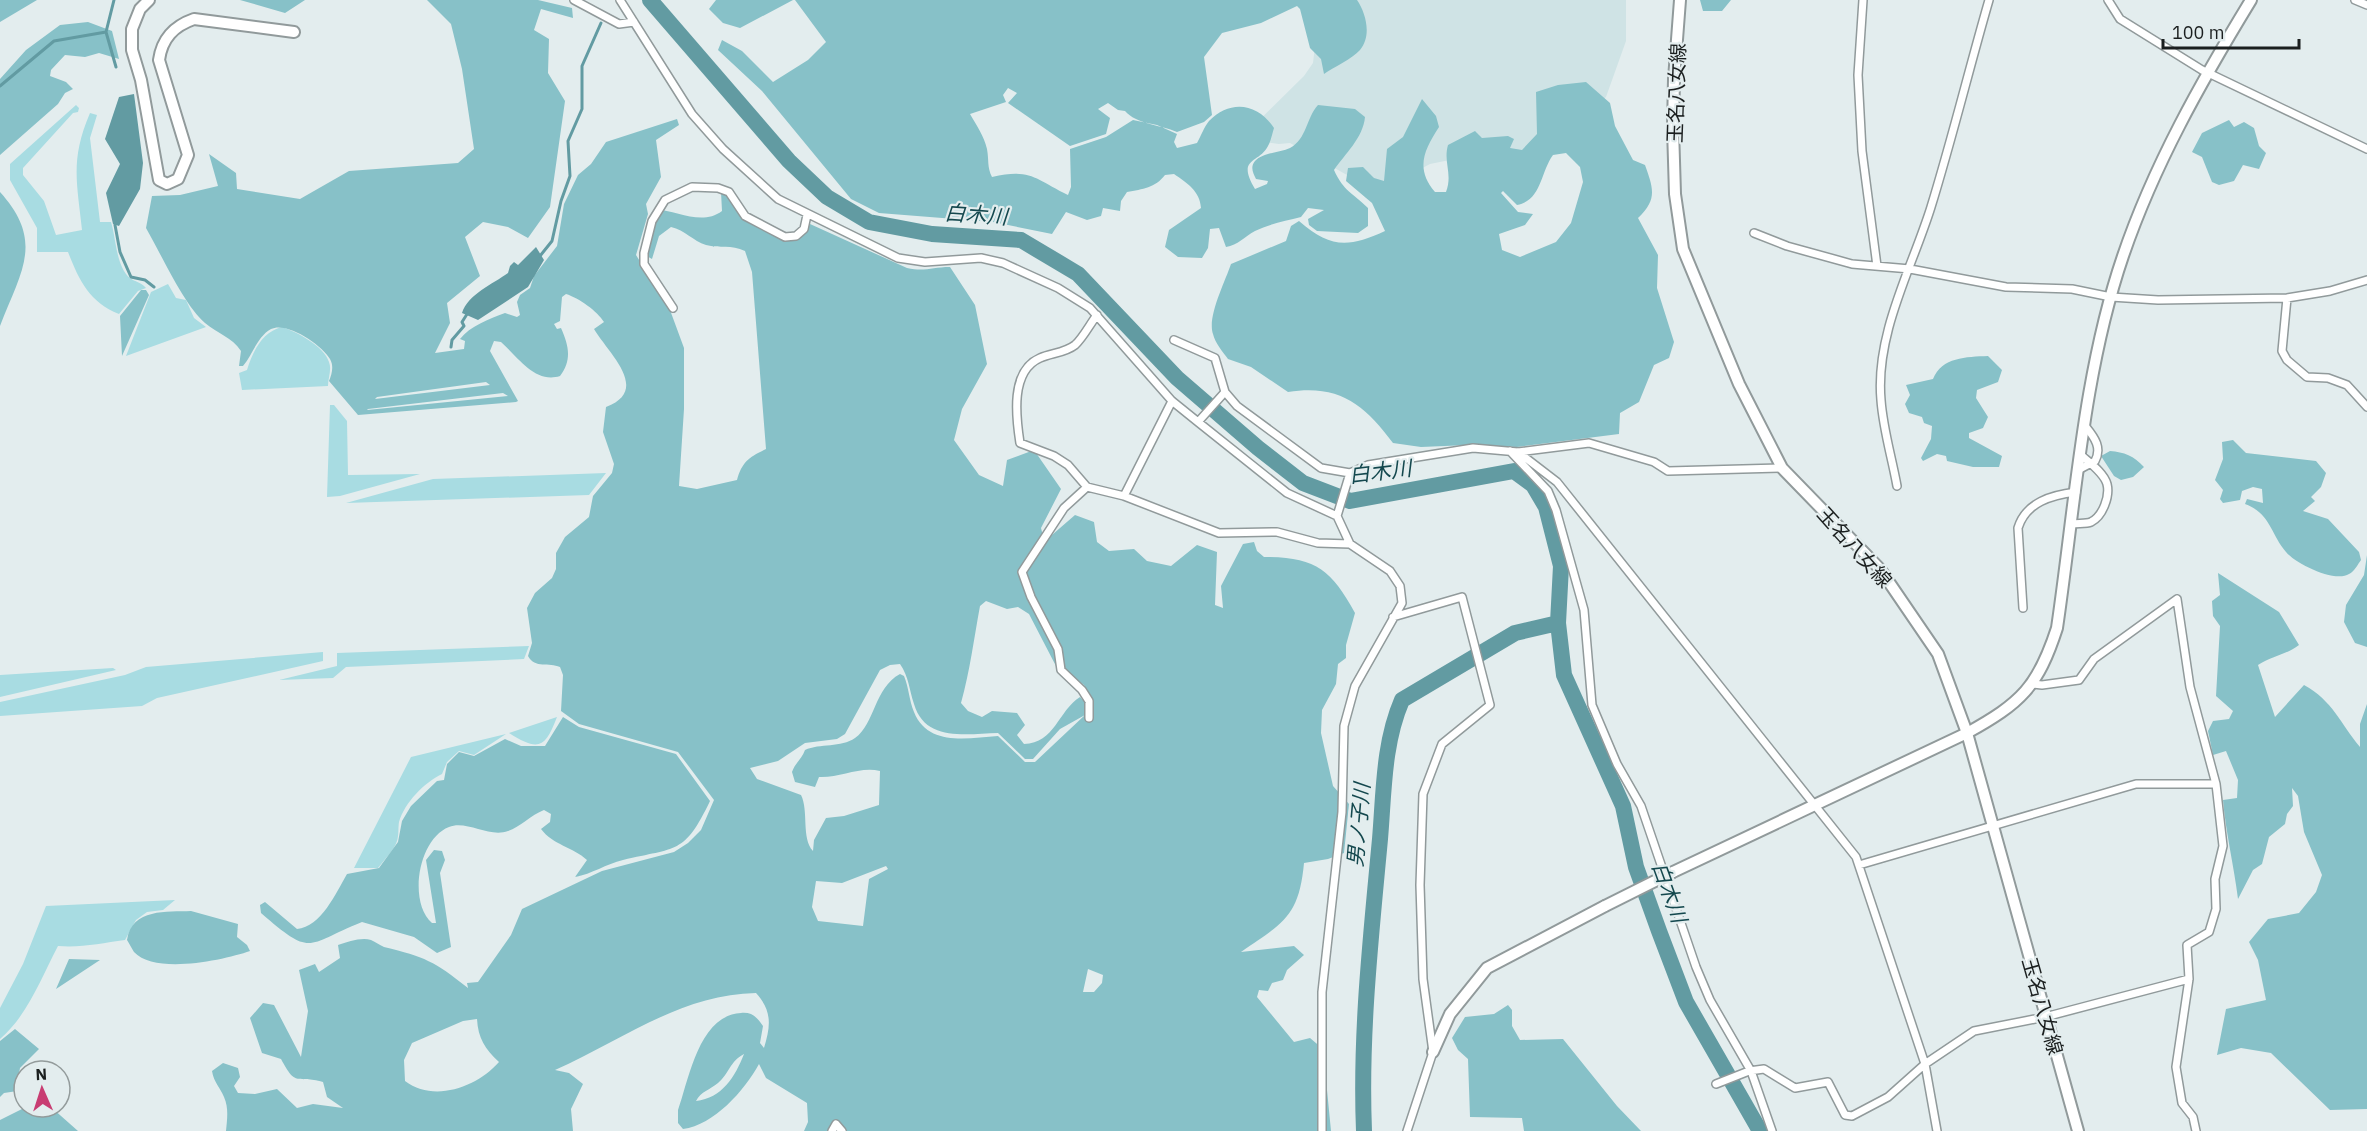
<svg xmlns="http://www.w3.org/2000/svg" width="2367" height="1131" viewBox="0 0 2367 1131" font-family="'IBM Plex Sans','Noto Sans JP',sans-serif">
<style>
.built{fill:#cfe3e5}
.green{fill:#a8dce2}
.forest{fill:#87c1c8;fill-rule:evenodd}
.water{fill:#629ba2}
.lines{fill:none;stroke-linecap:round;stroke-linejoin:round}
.stream{stroke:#629ba2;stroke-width:3}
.river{stroke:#629ba2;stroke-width:16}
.street-casing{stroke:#919a9b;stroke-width:10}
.secondary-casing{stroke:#919a9b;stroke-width:14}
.primary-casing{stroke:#919a9b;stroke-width:14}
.street{stroke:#fff;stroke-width:7}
.secondary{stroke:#fff;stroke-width:10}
.primary{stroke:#fff;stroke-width:10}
.secondary-bridge-casing{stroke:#919a9b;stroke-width:14;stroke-linecap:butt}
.secondary-bridge{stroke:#fff;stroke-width:10}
.labels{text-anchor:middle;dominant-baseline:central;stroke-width:4.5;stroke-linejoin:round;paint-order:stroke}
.street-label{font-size:20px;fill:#1b1f1f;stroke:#e3edee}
.water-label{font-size:21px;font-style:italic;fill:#14484e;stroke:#e3edee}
</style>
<rect width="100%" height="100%" fill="#e3edee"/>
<path class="built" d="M 1300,0 L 1626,0 L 1626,41 L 1606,97 L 1562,136 L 1527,154 L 1489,152 L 1430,164 L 1366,198 L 1347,175 L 1290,143 L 1279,144 L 1240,139 L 1304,76 L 1313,63 L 1315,46 Z"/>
<path class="green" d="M 76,105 L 79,108 L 78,112 L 73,113 L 23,168 L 23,175 L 44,201 L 56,235 L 82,230 C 77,182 70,160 90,113 L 97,115 L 90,138 L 100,222 L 111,222 C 116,237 116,267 130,278 C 135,282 141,282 146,288 L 138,291 L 119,314 C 89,302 79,280 68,252 L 37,252 L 37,228 L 10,180 L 10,164 Z
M 168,284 L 176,298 L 186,300 L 194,318 L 206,327 L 126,356 L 151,292 Z
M 282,327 C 297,332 324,346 329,362 C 332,370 328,378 328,386 L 242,390 L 239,373 L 247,370 C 253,351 262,332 282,327 Z
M 330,405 L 334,405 L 347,421 L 348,475 L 420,474 L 340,496 L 327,497 Z
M 606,473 L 589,495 L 346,503 L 433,479 Z
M 529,646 L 524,659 L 346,667 L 333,678 L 279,680 L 337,666 L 337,653 Z
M 323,652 L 323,661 L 157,698 L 142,706 L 0,716 L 0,702 L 125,675 L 146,667 Z
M 113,668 L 116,670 L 0,697 L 0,675 Z
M 557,717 C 545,748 539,752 509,733 Z
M 506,734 L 474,755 L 459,751 L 447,762 L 442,774 C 424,783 405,802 399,822 C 398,828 399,835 397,841 C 394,850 384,860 378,868 L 354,868 L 411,757 Z
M 175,900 L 163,910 L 147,912 L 136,920 L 125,940 C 102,943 81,948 58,946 C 41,978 28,1015 0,1039 L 0,1008 L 23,964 L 46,906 Z"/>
<path class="forest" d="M 0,0 L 37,0 L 0,22 Z
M 240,0 L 305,0 L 285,13 Z
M 427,0 L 538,0 L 572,8 L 573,18 L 541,9 L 534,30 L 549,39 L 548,73 L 565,101 L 550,207 L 528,238 L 508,227 L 483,222 L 465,237 L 480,276 L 447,303 L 450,323 L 435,353 L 464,349 L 465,341 L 460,339 C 470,326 489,319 505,313 L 517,317 L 520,315 L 517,302 L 520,295 L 530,288 L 534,276 L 557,246 L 564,204 L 578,175 L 591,164 L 606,142 L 677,119 L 679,125 L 656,140 L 661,177 L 646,204 L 648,214 L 636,255 L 670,310 L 684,348 L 684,409 L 679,486 L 697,489 L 737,480 C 742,462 749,457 766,449 L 752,272 L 745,251 C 731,244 720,249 706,245 C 693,241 685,230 671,227 L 659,236 L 652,259 L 645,255 L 655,209 C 678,211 702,226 722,211 L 721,192 L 730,195 L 739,212 L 786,239 L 797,237 L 807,231 L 810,224 L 907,268 C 925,272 932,267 950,267 L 975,305 L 987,364 L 962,409 L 954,440 L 979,475 L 1003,486 L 1007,460 L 1034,450 L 1061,489 L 1041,528 L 1043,536 L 1020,573 L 1056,650 L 1057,668 L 1029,614 L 1018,607 L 1007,609 L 986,601 L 980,606 C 974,638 970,671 961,703 L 968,711 L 982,717 L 992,711 L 1017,713 L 1025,725 L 1017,735 L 1024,744 C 1055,743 1058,711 1080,697 L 1085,702 L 1088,695 L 1084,685 L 1062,668 L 1059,648 L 1033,597 L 1025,573 L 1045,541 L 1075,515 L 1094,522 L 1097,542 L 1109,551 L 1134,549 L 1147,561 L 1171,566 L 1197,545 L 1217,552 L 1215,605 L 1223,608 L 1221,586 L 1243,544 L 1254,542 L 1257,551 L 1264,557 C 1315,557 1331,569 1355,613 L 1346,645 L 1346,658 L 1338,664 L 1336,684 L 1322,710 L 1321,733 L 1333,786 L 1349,804 L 1344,853 L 1328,859 L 1304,863 C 1299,917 1283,923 1241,952 L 1294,946 L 1304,955 L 1287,970 L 1283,980 L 1272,983 L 1268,991 L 1259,990 L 1257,997 L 1294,1042 L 1310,1038 L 1323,1049 L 1331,1131 L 804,1131 L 808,1122 L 807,1103 L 766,1078 L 759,1064 C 744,1091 714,1125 683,1129 L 678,1123 L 678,1110 C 689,1079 699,1015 741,1013 C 752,1012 757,1017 763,1026 L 760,1043 L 764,1048 C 771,1025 772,1011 756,993 C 681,994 621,1041 555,1070 L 569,1073 L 583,1084 L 571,1109 L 573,1131 L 226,1131 C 227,1120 229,1108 224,1097 C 220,1087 214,1083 212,1071 L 223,1063 L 238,1068 L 240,1077 L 234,1086 L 238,1093 L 255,1094 L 277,1089 L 297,1108 L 313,1104 L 343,1108 L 327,1097 L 323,1082 C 296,1074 297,1089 281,1059 L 262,1053 L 250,1018 L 263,1003 L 274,1005 L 301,1057 L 308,1011 L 299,970 L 315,964 L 319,972 L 340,958 L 338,945 C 348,942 361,937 371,940 C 376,942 379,945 384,947 C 425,957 434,961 468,988 L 467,983 L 478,982 L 511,935 L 522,909 L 602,871 L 674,852 L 688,843 L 701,830 L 714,800 L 678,752 L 579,724 L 561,711 L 563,675 L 560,667 C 549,662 535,669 528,656 L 532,643 L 527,608 L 535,593 L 552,578 L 556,569 L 556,553 L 565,537 L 589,517 L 593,496 L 612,473 L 614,464 L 603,432 L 606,407 C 651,390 609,354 594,329 L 604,322 C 597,311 579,298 566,294 L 562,297 L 560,321 L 554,324 L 557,329 L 561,328 C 569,346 572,360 560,376 C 535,384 518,357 501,342 L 494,341 L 490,351 L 518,401 L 516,402 L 358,415 L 329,381 C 332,374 334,366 330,359 C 322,345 287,321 271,329 C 257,337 253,354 243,366 L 239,366 L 241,351 C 232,337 218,334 205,323 C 184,305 161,254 146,228 L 152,196 L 180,195 L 218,186 L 209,154 L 236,173 L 237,189 L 300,199 L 349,171 L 458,163 L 474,149 L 462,69 L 451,24 ZM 486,382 L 490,385 L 375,399 L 377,397 ZM 503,393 L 508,396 L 367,410 L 368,409 ZM 900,664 C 909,677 909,689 914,704 C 925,742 966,734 998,733 L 1025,759 L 1033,759 L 1060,729 L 1085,715 L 1035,762 L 1025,762 L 998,736 C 968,738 928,747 914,712 C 909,700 909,688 904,676 L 900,674 C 874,688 875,724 855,738 C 841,748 820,743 805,750 C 802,759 795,763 792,772 L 795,782 L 815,787 L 819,777 C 840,778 860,766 880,771 L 879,805 L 844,816 L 826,818 L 814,840 L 813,851 C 801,838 809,811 801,795 L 757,779 L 750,768 L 778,761 L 805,743 L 837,739 L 845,734 L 880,670 L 890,665 ZM 886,866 L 888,869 L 869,879 L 863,926 L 818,921 L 812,907 L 816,881 L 842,883 ZM 1088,969 L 1103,975 L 1102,983 L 1094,992 L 1083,992 ZM 477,1019 C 478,1038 485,1049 499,1062 C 477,1087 434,1103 405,1081 L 404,1060 L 412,1043 L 463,1021 ZM 744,1054 C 735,1077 722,1098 696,1101 C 701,1091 710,1090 718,1083 C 729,1074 730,1061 744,1054 Z
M 716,0 L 793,0 L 740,28 L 723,23 L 709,9 Z
M 795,0 L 1357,0 C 1366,13 1372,36 1360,50 C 1352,59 1334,67 1324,74 L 1321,59 L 1310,48 L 1300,9 L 1297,6 L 1261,23 L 1222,33 L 1204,57 L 1212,115 L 1204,122 L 1177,132 C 1161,125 1136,124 1125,111 L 1118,110 L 1108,103 L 1098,109 L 1110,118 L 1106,134 L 1070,146 L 1008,103 L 1017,93 L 1008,88 L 1003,95 L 1006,102 L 970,114 C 977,126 984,136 987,149 C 989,160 987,167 992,177 C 1031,168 1035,179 1068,195 L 1071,187 L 1070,149 L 1106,137 L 1133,120 L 1157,125 L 1177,134 L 1174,142 L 1177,148 L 1197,143 C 1201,136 1204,127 1209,121 C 1230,99 1258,103 1274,128 C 1272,134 1271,141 1268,146 C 1259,164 1236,157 1255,189 L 1267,184 L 1268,181 L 1256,179 C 1253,173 1250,167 1255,161 C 1263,152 1280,153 1290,148 C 1307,139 1306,118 1318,105 L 1355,109 L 1365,117 C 1363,138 1345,154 1334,170 C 1344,192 1352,192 1368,208 L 1368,226 L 1358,233 L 1317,231 L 1309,225 L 1308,219 L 1324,210 L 1308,208 L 1301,217 C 1285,221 1269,224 1255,231 C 1244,237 1238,245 1226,247 L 1219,228 L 1210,229 L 1208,248 L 1202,258 L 1178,257 L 1165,247 L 1169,230 L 1201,208 C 1200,191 1187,183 1174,174 L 1165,175 C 1155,188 1143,189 1127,192 L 1121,201 L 1120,211 L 1103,208 L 1101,216 L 1087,220 L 1066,212 L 1052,234 L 993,222 L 879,213 L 851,199 L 762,91 L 718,50 L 722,40 L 742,51 L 773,82 L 808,60 L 826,42 Z
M 1700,0 L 1731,0 L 1722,11 L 1703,11 Z
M 88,22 L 112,31 L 119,59 L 99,53 L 85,57 L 65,55 L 51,70 L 50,76 L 66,82 L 73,89 L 65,93 L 58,104 L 0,155 L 0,79 L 26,50 L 60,25 Z
M 1586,82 L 1610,103 L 1615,126 L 1633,160 L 1645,165 C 1653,188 1658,199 1638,218 L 1658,255 L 1657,288 L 1674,342 L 1669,358 L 1654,365 L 1639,402 L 1620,413 L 1619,434 L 1517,447 L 1468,445 L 1421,447 L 1393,443 C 1364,404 1339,384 1288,392 L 1251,367 L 1228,359 C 1223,352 1215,343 1213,334 C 1207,317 1225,282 1231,264 L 1286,241 L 1291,226 L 1299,221 C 1330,248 1348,248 1385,231 L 1372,203 L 1346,181 L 1348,168 L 1363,167 L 1374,178 L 1384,181 L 1387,149 L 1403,137 L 1422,99 L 1436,116 L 1439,127 C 1424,150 1415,169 1435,192 L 1446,192 C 1453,174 1443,162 1448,145 L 1475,131 L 1482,138 L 1508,136 L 1514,139 L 1510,148 L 1522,150 L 1537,134 L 1536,92 L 1558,85 ZM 1566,153 L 1580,167 L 1583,182 L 1571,223 L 1556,242 L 1520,257 L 1502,250 L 1499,234 L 1525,225 L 1533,214 L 1518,212 L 1501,193 L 1503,191 L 1517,205 C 1542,200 1540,173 1553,155 Z
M 2229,120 L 2234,127 L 2244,122 L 2254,128 L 2259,146 L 2266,153 L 2259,169 L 2243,165 L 2234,181 L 2219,185 L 2212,182 L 2202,157 L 2192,152 L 2202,133 Z
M 0,192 C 45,242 21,271 0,326 Z
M 141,290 L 146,290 L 149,295 L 122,356 L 120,316 Z
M 1988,356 L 2002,370 L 1998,382 L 1977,390 L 1976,398 L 1988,417 L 1983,428 L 1969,433 L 1969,438 L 2002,456 L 1999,467 L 1973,467 L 1947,461 L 1946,456 L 1937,454 L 1923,461 L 1921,458 L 1931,439 L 1932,426 L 1924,423 L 1922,417 L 1909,413 L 1905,404 L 1910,395 L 1906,385 L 1933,379 C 1942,357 1966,357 1988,356 Z
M 2233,440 L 2246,453 L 2316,461 L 2326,473 L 2321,487 L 2311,497 L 2315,501 L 2303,511 L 2328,519 L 2359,552 L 2361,560 C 2358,564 2354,572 2349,574 C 2335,583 2296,564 2286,552 C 2270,533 2271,514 2245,504 L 2247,499 L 2263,503 L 2262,489 L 2253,487 L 2242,491 L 2240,500 L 2223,503 L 2220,499 L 2223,490 L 2215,480 L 2223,459 L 2222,442 Z
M 2110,451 C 2124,452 2134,456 2144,467 L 2133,477 L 2121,480 L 2114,476 L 2101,456 Z
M 2367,555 L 2367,647 L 2355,643 L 2344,622 L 2346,605 L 2364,575 Z
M 2218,573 L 2279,612 L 2299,645 C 2286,655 2272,656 2258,665 L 2275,717 L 2304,685 C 2333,701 2340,723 2360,747 L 2360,724 L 2367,704 L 2367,1109 L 2330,1110 L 2271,1053 L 2241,1048 L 2217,1055 L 2226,1009 L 2266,1000 L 2258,960 L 2249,942 L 2268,919 L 2299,913 L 2316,892 L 2322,875 L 2304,832 L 2298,796 L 2292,788 L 2293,806 L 2287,814 L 2285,824 L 2269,837 L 2262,864 L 2253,870 L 2238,899 C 2234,866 2226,834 2223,800 L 2237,798 L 2238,780 L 2226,751 L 2213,755 L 2208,731 L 2213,721 L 2229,719 L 2233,711 L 2216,696 L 2220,626 L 2213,616 L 2212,601 L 2220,595 Z
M 563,717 L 579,727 L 676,754 L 710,801 C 684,855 677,847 623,860 C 606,864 592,874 575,877 L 587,860 C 573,847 553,845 541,829 L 550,822 L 551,814 L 544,810 C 531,815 520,827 508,831 C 489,838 467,820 449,827 C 418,839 408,902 432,923 L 436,923 L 426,860 L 434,850 L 442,851 L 445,860 L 440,873 L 451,947 L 437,953 L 414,937 L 362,922 C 305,945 313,958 261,913 L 260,905 L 265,902 L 297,929 C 321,927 336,893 347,874 L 379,868 L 398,842 L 402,821 L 411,806 L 437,781 L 444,780 L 447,764 L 459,752 L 474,756 L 505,739 L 521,746 L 545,746 Z
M 191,911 L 238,924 L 237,937 L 247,945 L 250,951 C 224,960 155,975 134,952 C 132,949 129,943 127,940 C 132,908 167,912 191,911 Z
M 69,959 L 100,960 L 56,989 Z
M 1508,1005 L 1512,1010 L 1512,1026 L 1520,1040 L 1563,1039 L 1617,1106 L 1641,1131 L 1524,1131 L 1522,1118 L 1470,1117 L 1468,1059 L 1458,1050 L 1452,1038 L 1465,1017 L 1494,1014 Z
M 15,1029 L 39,1049 L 20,1068 L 18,1079 L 24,1080 L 24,1090 L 4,1093 L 0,1097 L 0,1041 Z
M 24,1108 L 52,1108 L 78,1131 L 0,1131 L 0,1120 Z"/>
<path class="water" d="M 134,94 L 143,163 L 140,189 L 119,226 L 113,224 L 106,193 L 120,164 L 105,139 L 119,97 Z
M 536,247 L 544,260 L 528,287 L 478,320 L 462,313 C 468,294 493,284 508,273 L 510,266 L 514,262 L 518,265 Z"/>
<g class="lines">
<path class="stream" d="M 106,32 L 116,67
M 0,86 L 54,41 L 106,32 L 114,0
M 115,225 L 120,252 L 131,277 L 145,280 L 154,287
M 540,256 L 552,241 L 561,201 L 570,176 L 568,141 L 582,109 L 582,66 L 601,23
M 451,347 L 452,340 L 464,326 L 462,322 L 469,311"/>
<path class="river" d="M 650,0 L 789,161 L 827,197 L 869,222 L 932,234 L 1021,240 L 1078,274 L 1177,378 L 1258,448 L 1303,483 L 1350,501 L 1514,471 L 1533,485 L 1546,507 L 1561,566 L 1558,623 L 1564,675 L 1623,806 L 1636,867 L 1659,931 L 1686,1002 L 1760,1131
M 1364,1131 C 1360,1034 1371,936 1380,839 C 1384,793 1383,744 1402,700 L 1515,633 L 1558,623"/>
<g class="street-casing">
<path id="street" d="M 574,0 L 619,24 L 634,22
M 620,0 L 692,114 L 723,149 L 778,199 L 898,258 L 925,262 L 981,258 L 1003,263 L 1058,288 L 1090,308 L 1172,401 L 1198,422 L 1287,493 L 1337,516
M 1863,0 L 1858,75 L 1862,151 L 1877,266
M 2108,0 L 2120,19 L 2202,70 L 2367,149
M 2355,0 L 2367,5
M 1754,233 L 1787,246 L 1852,264 L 1910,269 L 2006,287 L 2072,289 L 2111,297 L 2158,300 L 2287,298 L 2330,291 L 2367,280
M 2287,298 L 2282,351 L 2287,360 L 2307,377 L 2328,378 L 2347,385 L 2367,407
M 673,308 L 644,264 L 644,253 L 652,221 L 665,200 L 692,187 L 718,188 L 729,192 L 745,216 L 785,237 L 796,236 L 804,229 L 807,215
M 1097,315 C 1090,324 1083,338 1075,345 C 1065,353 1051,353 1040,358 C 1010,371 1016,417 1020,443 L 1054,456 L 1068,465 L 1087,487 L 1124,496 L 1219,533 L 1277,532 L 1318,543 L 1350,544 L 1390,571 L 1400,586 L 1402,603 L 1355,686 L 1344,726 L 1342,812 L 1322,992 L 1322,1131
M 1174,340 L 1215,358 L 1225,392 L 1237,406 L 1321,468 L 1350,473 L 1368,465 L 1473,448 L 1518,452 L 1589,443 L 1654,462 L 1668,471 L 1782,468
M 1198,422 L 1225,392
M 1510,451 L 1548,491 L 1556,510 L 1584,610 L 1592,705 L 1617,764 L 1641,806 L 1696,967 L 1710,1000 L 1751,1071 L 1772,1131
M 1518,452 L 1557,482 L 1856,857 L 1925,1064 L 1937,1131
M 2080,469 L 2095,461 C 2102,448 2095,438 2086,427
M 1897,486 C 1892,458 1883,429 1881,400 C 1875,334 1912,268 1931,207 C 1952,139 1969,69 1989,0
M 1087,487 L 1064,508 L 1022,572 L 1031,597 L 1058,649 L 1061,670 L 1082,690 L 1089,701 L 1089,718
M 1124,496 L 1172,401
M 2072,524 C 2078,523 2086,524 2091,522 C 2103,516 2110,496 2107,484 C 2104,473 2090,463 2082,456
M 1350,544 L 1337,516 L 1350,473
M 2023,608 L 2018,528 C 2026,502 2052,495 2076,492
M 1393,617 L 1462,597 L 1490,705 L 1442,744 L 1423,794 L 1420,885 L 1423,979 L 1433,1052 L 1407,1131
M 2033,684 L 2042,685 L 2079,680 L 2094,659 L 2177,599 L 2190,687 L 2216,784 L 2223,846 L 2215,879 L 2216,909 L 2209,932 L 2187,945 L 2189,979 L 2176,1067 L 2182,1103 L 2193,1117 L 2196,1131
M 1859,865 L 2136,784 L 2216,784
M 1716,1084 L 1749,1071 L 1764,1069 L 1795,1088 L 1828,1082 L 1845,1115 L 1852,1116 L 1888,1097 L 1925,1064 L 1974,1031 L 2045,1017 L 2189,979
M 832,1131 L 836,1124 L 842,1131"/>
</g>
<g class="secondary-casing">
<path id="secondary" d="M 149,0 L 140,9 L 132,29 L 132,50 L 141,80 L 159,180 L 167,184 L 178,179 L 188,155 L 159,60 C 162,38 174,26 194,19 L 294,32
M 1673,872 L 1967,733 C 2021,703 2038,687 2057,628 C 2075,506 2083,373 2123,256 C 2154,165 2201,82 2251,0
M 1433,1052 L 1450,1014 L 1487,968 L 1605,906"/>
</g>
<g class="primary-casing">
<path id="primary" d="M 1680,0 L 1674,79 L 1673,128 L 1675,194 L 1683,249 L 1739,384 L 1782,468 L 1880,569 L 1938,654 L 1967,733 L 2078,1131"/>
</g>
<use href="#street" class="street"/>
<use href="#secondary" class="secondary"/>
<use href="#primary" class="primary"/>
<g class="secondary-bridge-casing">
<path id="secondary-bridge" d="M 1605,906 L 1673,872"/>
</g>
<use href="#secondary-bridge" class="secondary-bridge"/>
</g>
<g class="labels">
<g class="street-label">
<text transform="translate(1676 93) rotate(-88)">玉名八女線</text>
<text transform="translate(1855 547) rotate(48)">玉名八女線</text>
<text transform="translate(2043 1006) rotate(74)">玉名八女線</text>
</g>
<g class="water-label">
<text transform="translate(976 214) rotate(4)">白木川</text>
<text transform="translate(1380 471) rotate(-7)">白木川</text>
<text transform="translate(1358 825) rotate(-85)">男ノ子川</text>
<text transform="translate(1670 892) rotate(70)">白木川</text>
</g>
</g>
<g transform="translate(42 1089) rotate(357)"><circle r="28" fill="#e3edee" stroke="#939b9b" stroke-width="1.5"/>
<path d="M0-4.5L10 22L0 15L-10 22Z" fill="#c83d72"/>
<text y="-9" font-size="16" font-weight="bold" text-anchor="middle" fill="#1b1f1f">N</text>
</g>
<path d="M2163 39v9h136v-9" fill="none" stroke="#1b1f1f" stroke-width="3"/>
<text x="2172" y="39" font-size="18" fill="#1b1f1f" stroke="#e3edee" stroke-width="4.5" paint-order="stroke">100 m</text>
</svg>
